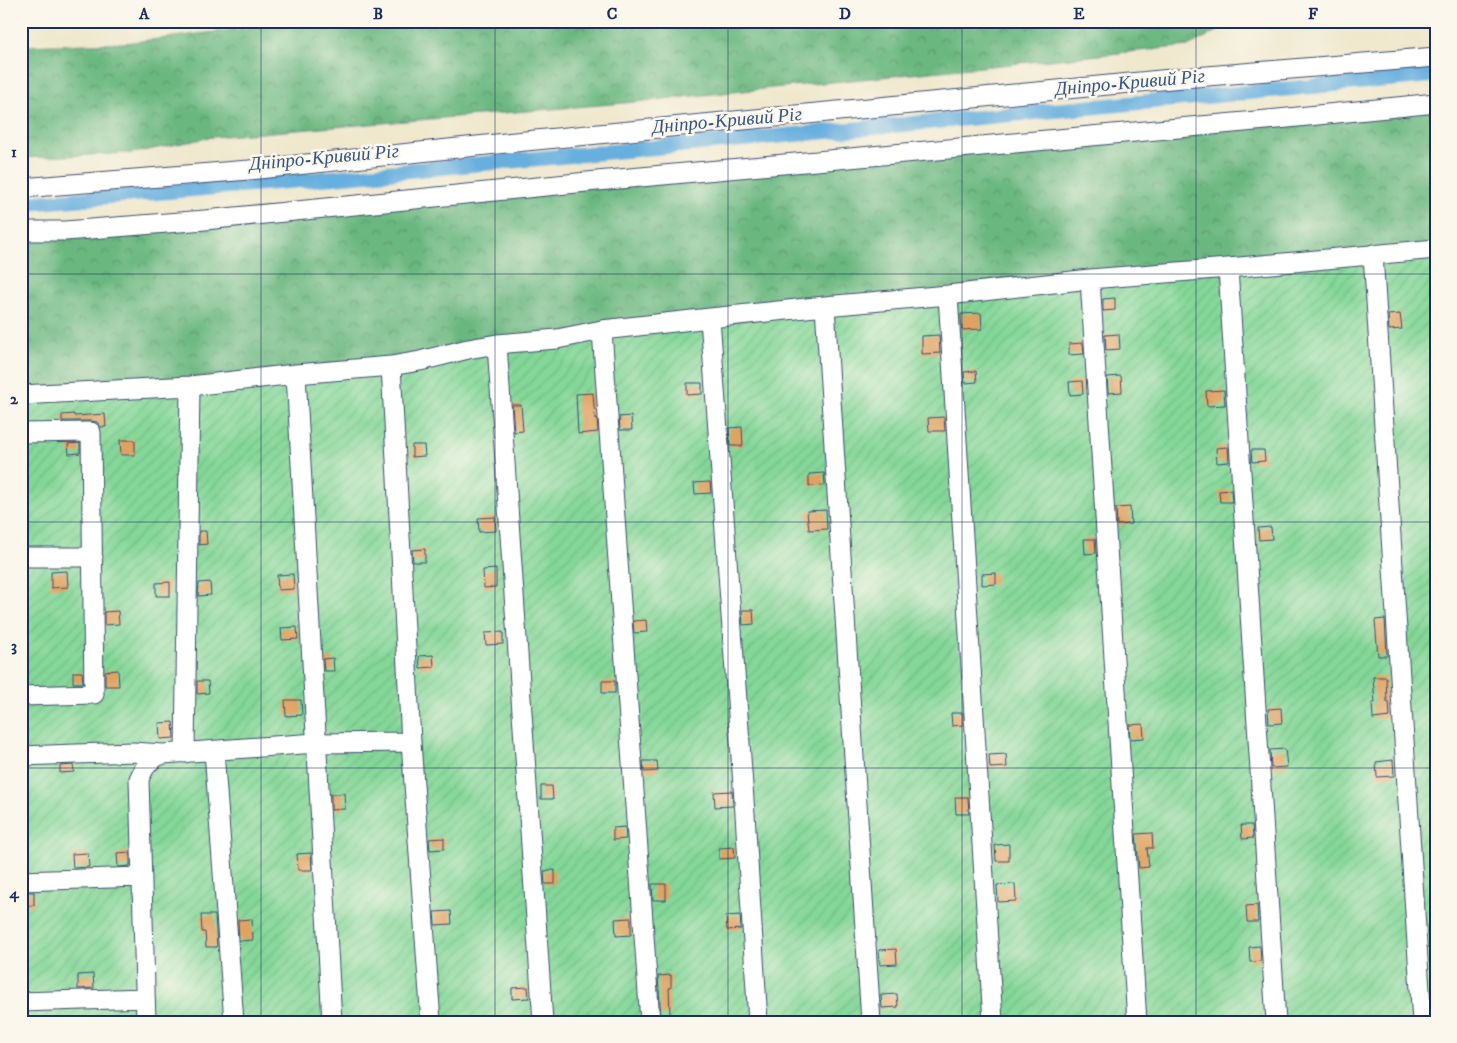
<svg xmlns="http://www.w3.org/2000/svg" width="1457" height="1043" viewBox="0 0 1457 1043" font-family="'IM FELL DW Pica',serif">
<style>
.forest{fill:url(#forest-crowns);stroke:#43746f}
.garden{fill:url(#garden-furrows);stroke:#50837b}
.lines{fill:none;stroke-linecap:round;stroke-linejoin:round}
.canal{stroke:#66afde;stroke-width:15}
.building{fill:#dfa261}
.minor-casing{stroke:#3b4b6f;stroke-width:21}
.minor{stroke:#fff;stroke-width:19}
.grid{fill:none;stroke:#1b2f5e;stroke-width:1;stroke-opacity:0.55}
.labels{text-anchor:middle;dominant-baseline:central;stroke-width:5;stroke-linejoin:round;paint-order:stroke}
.water-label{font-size:19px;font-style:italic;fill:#325584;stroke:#fbf7ec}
.neatline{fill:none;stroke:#1b2f5e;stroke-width:2}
.grid-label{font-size:16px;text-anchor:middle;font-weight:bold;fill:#1b2f5e}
</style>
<defs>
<pattern id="forest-crowns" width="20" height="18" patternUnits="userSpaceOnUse" patternTransform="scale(1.25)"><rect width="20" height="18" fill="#6bb880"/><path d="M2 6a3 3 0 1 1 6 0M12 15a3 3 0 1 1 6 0" fill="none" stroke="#57966c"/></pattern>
<pattern id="garden-furrows" width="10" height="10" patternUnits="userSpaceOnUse" patternTransform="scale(1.25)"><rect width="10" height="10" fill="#84d798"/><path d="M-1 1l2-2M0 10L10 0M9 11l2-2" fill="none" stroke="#71b985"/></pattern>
</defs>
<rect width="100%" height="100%" fill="#fbf7ec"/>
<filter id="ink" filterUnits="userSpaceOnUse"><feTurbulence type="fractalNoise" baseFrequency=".02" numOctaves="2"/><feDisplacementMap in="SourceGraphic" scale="10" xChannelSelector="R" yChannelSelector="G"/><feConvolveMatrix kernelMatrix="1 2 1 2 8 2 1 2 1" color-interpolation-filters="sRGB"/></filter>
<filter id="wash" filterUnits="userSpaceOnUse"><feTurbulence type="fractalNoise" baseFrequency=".0096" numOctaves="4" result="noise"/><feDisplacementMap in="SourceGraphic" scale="20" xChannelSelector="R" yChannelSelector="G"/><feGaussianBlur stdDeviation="1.12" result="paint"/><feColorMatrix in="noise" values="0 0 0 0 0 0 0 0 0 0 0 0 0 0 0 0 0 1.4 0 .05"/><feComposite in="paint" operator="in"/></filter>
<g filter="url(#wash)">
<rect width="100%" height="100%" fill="#efe8cd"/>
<path class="forest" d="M 306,21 L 1236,21 L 1188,46 L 624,103 L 212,137 L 133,153 L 21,158 L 21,46 L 125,43 Z
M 1436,103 L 1436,249 L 21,395 L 21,231 Z"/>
<path class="garden" d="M 1436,249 L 1436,1022 L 21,1022 L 21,395 Z"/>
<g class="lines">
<path class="canal" d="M 21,204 L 318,179 L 1436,75"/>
</g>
<g id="blocks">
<path class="building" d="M 1115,298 L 1115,310 L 1103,311 L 1103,299 Z
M 981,313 L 982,329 L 962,330 L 961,314 Z
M 1400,314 L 1402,329 L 1389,330 L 1388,315 Z
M 1119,334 L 1120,349 L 1106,350 L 1105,335 Z
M 939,335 L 940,353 L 922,354 L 922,336 Z
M 1083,343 L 1084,354 L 1069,355 L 1069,344 Z
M 976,371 L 977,382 L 965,383 L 964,372 Z
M 1121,376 L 1122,392 L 1108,393 L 1107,377 Z
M 1082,381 L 1083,394 L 1070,395 L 1069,382 Z
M 687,383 L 702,383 L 702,394 L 687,395 Z
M 1224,390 L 1225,405 L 1207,406 L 1206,391 Z
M 593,393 L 595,418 L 597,418 L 598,432 L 578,434 L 576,394 Z
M 512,405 L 521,405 L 523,431 L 514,432 Z
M 74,414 L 74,416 L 105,414 L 106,427 L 101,427 L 97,422 L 91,421 L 62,421 L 62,415 Z
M 631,416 L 632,430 L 620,430 L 619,417 Z
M 944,417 L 945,431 L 929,431 L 928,418 Z
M 742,427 L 743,446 L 730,446 L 729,428 Z
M 120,440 L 135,440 L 135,455 L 121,455 Z
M 80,443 L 80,453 L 69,454 L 68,444 Z
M 412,445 L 424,445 L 425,456 L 412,457 Z
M 1228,447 L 1229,462 L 1217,463 L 1216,448 Z
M 1251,450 L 1264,450 L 1265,461 L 1252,462 Z
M 824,473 L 825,485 L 809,486 L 809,474 Z
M 710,482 L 711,493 L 695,494 L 694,483 Z
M 1231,490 L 1232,502 L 1220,502 L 1219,491 Z
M 1130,507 L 1131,524 L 1117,525 L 1116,508 Z
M 826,510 L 827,529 L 809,530 L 807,511 Z
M 495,517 L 496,531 L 479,532 L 478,518 Z
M 1271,527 L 1272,539 L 1259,540 L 1258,528 Z
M 199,531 L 206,531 L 207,544 L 199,545 Z
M 1084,539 L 1095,539 L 1096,553 L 1085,554 Z
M 425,549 L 425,562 L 413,562 L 412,550 Z
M 496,569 L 496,587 L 484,588 L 483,570 Z
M 67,571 L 68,587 L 51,588 L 51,572 Z
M 996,573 L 996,584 L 982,585 L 982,574 Z
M 293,574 L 294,589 L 278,590 L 277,575 Z
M 170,582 L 170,596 L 156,596 L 156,583 Z
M 210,582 L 211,595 L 198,596 L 199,583 Z
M 742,610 L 753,610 L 754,624 L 743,625 Z
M 118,611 L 119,624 L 104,625 L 104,612 Z
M 1385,619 L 1387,656 L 1378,656 L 1375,620 Z
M 646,620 L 647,632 L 634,633 L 633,621 Z
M 297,627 L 298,639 L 282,640 L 281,628 Z
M 503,632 L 503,644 L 486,645 L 485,633 Z
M 433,655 L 434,667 L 420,668 L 419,656 Z
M 333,658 L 334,671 L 324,671 L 323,659 Z
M 118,670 L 119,686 L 105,686 L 105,671 Z
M 73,672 L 82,672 L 83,683 L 73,683 Z
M 1373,677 L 1386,677 L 1387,702 L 1389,702 L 1390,717 L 1373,719 L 1372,703 L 1375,703 Z
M 197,681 L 208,681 L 209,693 L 197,694 Z
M 602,681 L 615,681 L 615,693 L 602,693 Z
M 285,700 L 301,700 L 302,715 L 286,716 Z
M 1281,708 L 1282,723 L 1269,724 L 1268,709 Z
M 951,713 L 963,713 L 963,725 L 952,726 Z
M 173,722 L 174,738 L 160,739 L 159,723 Z
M 1143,724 L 1144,738 L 1130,739 L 1129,725 Z
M 1285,749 L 1287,767 L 1271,768 L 1270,750 Z
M 1006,754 L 1007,767 L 990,768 L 989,755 Z
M 1393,760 L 1394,776 L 1377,777 L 1376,762 Z
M 643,761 L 657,761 L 658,771 L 644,772 Z
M 73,765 L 74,772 L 60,773 L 60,766 Z
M 541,786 L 552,786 L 553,799 L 541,799 Z
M 732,791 L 733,806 L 715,807 L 714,792 Z
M 344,793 L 345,809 L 331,810 L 331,794 Z
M 955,797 L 968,797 L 969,814 L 956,814 Z
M 1241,825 L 1252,825 L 1253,838 L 1242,839 Z
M 625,827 L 626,839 L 613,840 L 613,828 Z
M 1152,833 L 1153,848 L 1147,848 L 1149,867 L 1139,868 L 1136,834 Z
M 444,838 L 444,849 L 430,850 L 429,839 Z
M 1009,844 L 1009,861 L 996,861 L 995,845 Z
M 734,847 L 735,858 L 719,859 L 719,848 Z
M 130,852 L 130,866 L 118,867 L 117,853 Z
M 88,853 L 89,867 L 73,868 L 72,854 Z
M 311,853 L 312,870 L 298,870 L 297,854 Z
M 555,870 L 555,884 L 545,884 L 544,871 Z
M 652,884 L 666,884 L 666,900 L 653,900 Z
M 1015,884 L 1016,901 L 998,902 L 997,885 Z
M 21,892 L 34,892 L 34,905 L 21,906 Z
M 1257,905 L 1258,922 L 1247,922 L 1246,906 Z
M 451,911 L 452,924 L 435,925 L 434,912 Z
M 201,915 L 215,915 L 217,947 L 206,947 L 205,932 L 202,932 Z
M 740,915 L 741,929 L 727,930 L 726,916 Z
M 631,918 L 631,935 L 616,936 L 615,919 Z
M 252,919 L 253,940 L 239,941 L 238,920 Z
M 1260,946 L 1261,961 L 1250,962 L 1249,947 Z
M 896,949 L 897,964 L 880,965 L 879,950 Z
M 93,974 L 94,988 L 78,989 L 78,975 Z
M 671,975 L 671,988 L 669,988 L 670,1015 L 661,1016 L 658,976 Z
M 528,987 L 529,998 L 512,999 L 512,988 Z
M 897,994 L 898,1007 L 882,1008 L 881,995 Z"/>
</g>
</g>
<g filter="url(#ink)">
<use href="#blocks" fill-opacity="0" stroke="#3b4b6f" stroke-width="1"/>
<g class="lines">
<g class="minor-casing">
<path id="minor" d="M 21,188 L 249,170 L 515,142 L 1171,79 L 1436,57
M 21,231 L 65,231 L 205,220 L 597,181 L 1278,119 L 1436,103
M 1373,254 L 1422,1022
M 1228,268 L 1276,1022
M 1090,279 L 1137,1022
M 948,295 L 993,1022
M 825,306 L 871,1022
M 710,318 L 745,814 L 758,1022
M 602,330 L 650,1022
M 497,344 L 543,1022
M 391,366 L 411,742 L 431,1022
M 296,374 L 332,1022
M 21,395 L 190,386 L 296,374 L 391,366 L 420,361 L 468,349 L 497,344 L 557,339 L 602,330 L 710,318 L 825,306 L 948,295 L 1090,279 L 1228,268 L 1436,249
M 21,433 L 91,432 L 94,694 L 21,696
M 21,557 L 93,557
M 214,751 L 234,1022
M 185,753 L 190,386
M 21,756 L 132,752 L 163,754
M 21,881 L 142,877
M 21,1002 L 145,998
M 146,1022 L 139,779 C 145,766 149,759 163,754 L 316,743 L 411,742"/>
</g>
<use href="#minor" class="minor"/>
</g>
</g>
<path class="grid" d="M 261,21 L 261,1022M 495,21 L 495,1022M 728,21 L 728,1022M 962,21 L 962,1022M 1196,21 L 1196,1022M 21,274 L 1436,274M 21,522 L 1436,522M 21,768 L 1436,768"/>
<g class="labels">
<g class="water-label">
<text transform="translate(1130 83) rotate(-5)">Дніпро-Кривий Ріг</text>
<text transform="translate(727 121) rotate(-5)">Дніпро-Кривий Ріг</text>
<text transform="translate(324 158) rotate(-5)">Дніпро-Кривий Ріг</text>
</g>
</g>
<rect width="1457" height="1043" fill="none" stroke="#fbf7ec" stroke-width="55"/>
<rect x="28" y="28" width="1402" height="988" class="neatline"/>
<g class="grid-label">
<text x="144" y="19">A</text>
<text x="378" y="19">B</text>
<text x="612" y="19">C</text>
<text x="845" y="19">D</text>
<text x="1079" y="19">E</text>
<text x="1313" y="19">F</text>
<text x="14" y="157">1</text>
<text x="14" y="404">2</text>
<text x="14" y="651">3</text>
<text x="14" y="898">4</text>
</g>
</svg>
